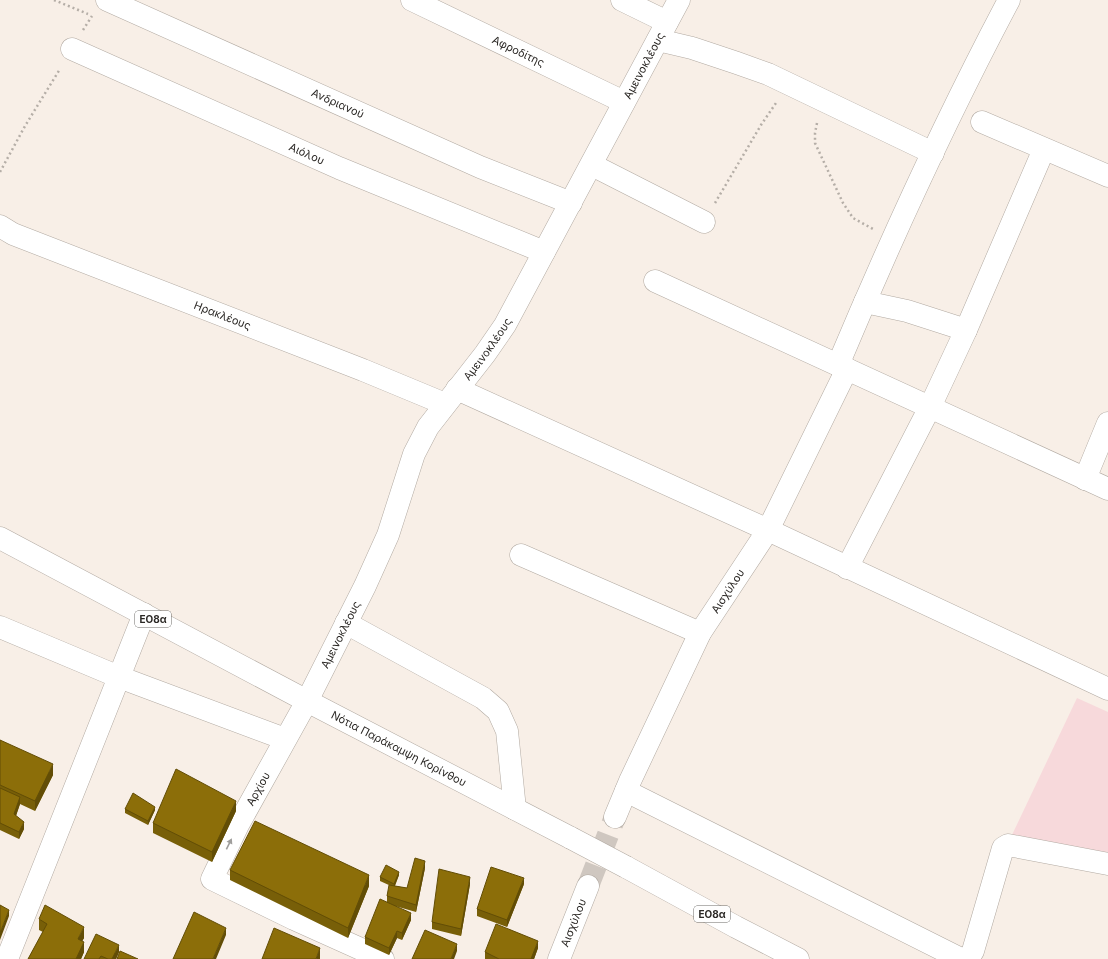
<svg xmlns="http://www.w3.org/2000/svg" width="1108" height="959" viewBox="0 0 1108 959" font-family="Inter,sans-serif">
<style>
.green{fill:#f7d9db}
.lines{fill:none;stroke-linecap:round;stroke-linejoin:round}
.street-tunnel{stroke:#cfc7c0;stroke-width:22;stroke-dasharray:22 11;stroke-linecap:butt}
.street-casing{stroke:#b2aaa2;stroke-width:23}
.highway-casing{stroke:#b2aaa2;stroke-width:23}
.path{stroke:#b5aea7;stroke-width:2.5;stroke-dasharray:2 3;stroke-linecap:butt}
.street{stroke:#fff;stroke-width:22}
.highway{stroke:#fff;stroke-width:22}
.highway-bridge-casing{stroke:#b2aaa2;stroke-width:23;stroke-linecap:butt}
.highway-bridge{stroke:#fff;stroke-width:22}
.wall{fill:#785f08}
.shaded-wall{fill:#624d06}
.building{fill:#8c6e09;stroke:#624d06}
.oneway{fill:#9f9e9c}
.labels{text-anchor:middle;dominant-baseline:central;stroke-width:3;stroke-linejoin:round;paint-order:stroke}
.shield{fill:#fefefe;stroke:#6a6865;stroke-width:1}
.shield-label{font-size:10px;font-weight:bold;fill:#2a2724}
.street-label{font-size:11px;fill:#2a2724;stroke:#fefefe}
</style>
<rect width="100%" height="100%" fill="#f8efe7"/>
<path class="green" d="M 1077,698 L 1108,712 L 1108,855 L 1011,837 Z"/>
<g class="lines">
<path class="street-tunnel" d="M 588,886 L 615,817"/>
<g class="street-casing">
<g id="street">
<path id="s1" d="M 107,0 L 480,167 L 571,203"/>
<path id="s2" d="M 412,0 L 624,102"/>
<path d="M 622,0 L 667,22"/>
<path d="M 658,40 L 692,48 L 737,63 L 768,74 L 933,153"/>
<path id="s3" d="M 72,49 L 339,168 L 544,252"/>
<path d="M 982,122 L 1108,176"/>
<path d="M 592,165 L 704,222"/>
<path id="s4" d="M 0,226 L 13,234 L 363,370 L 445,404"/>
<path d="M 655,281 L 1108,489"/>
<path d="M 865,302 L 907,311 L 966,330"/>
<path d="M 838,365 C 890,241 946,119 1009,0"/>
<path d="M 457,389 L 768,530 L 1108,689"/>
<path d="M 1085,479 L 1108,423"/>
<path d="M 521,555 L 700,633"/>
<path d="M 847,568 L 930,407 L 966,330 L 1044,149"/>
<path d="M 346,623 L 483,698 L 498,711 L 507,731 L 515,809"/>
<path d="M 0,627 L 119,677 L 285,739"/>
<path d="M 626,791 L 961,959"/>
<path id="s5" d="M 615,817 L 630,781 L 700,633 L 768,530 L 847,369"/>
<path d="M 7,959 L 144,614"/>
<path id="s6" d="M 383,959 L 294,919 L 212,879 L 238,825 L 307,701 L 365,586 L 388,535 L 414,454 L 428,427 L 485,354 L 505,325 L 679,0"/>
<path id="s7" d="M 559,959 L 588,886"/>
<path d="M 963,959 L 969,957 L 973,951 L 1003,848 L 1008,845 L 1108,864"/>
</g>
</g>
<g class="highway-casing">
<g id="highway">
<path id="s8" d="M 0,538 L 307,701 L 571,838"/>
<path d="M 626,867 L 736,927 L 798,959"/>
</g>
</g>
<path class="path" d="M 54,0 L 88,14
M 83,30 L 92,16
M 817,123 L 815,133 L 815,143 L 843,203 L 853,218 L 873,229
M 0,172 L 25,126 L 60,69
M 715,203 L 761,125 L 776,103"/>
<use href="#street" class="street"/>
<use href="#highway" class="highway"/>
<g class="highway-bridge-casing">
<path id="highway-bridge" d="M 571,838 L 626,867"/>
</g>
<use href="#highway-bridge" class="highway-bridge"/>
</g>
<path class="wall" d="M 0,740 L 53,775 L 35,811 L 20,804 L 16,816 L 24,829 L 19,839 L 0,830 Z
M 125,809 L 155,810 L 148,825 L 125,813 Z
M 236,811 L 212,862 L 153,833 L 153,823 Z
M 425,868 L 416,912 L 395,906 L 411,920 L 402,940 L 397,938 L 389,955 L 365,944 L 365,937 L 387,902 L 387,896 L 391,886 L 380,881 L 380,877 L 399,875 L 395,886 L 407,888 Z
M 230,870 L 369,886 L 348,938 L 230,880 Z
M 470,884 L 461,936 L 432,929 L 432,922 Z
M 524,884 L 507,927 L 477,916 L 477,909 Z
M 39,919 L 84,938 L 82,941 L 84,952 L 81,959 L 28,959 L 43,932 L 39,930 Z
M 538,948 L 534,959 L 485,959 L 485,952 Z
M 119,952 L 116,959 L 84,959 Z"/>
<path class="shaded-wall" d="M 53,764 L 53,775 L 35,811 L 35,801 Z
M 20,797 L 20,804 L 14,821 L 14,814 Z
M 236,801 L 236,811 L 212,862 L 212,852 Z
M 155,807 L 155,810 L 148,825 L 148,821 Z
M 24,822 L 24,829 L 19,839 L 19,832 Z
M 425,861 L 425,868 L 416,912 L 416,905 Z
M 399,872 L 399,875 L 394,887 L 394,884 Z
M 369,875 L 369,886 L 348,938 L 348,928 Z
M 470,877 L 470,884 L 461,936 L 461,929 Z
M 524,878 L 524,884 L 507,927 L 507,920 Z
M 9,910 L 9,916 L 0,940 L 0,933 Z
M 411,913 L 411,920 L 402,940 L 402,933 Z
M 84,927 L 84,938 L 78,949 L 78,939 Z
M 226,928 L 226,935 L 216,959 L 213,959 Z
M 397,931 L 397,938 L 389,955 L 389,948 Z
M 538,941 L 538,948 L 534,959 L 531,959 Z
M 84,942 L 84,952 L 81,959 L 76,959 Z
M 457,944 L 457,951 L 454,959 L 451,959 Z
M 119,945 L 119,952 L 116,959 L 112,959 Z
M 320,948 L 320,959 L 316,959 Z"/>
<path class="building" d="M 0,740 L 53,764 L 35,801 L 0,785 Z
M 176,769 L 236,801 L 212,852 L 153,823 Z
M 0,788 L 20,797 L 14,814 L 24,822 L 19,832 L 0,823 Z
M 133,793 L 155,807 L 148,821 L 125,809 Z
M 255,821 L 369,875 L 348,928 L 230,870 Z
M 415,858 L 425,861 L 416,905 L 387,896 L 389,885 L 407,888 Z
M 386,865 L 399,872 L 394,884 L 380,877 Z
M 491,867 L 524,878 L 507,920 L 477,909 Z
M 439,869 L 470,877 L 461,929 L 432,922 Z
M 380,899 L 411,913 L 402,933 L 397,931 L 389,948 L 365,937 Z
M 0,905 L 9,910 L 0,933 Z
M 45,905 L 84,927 L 78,939 L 84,942 L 76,959 L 28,959 L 47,924 L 39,919 Z
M 194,912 L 226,928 L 213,959 L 173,959 Z
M 496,924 L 538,941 L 531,959 L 499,959 L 485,952 Z
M 274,928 L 320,948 L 316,959 L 262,959 Z
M 425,930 L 457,944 L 451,959 L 412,959 Z
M 96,934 L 119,945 L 112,959 L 108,959 L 101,956 L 99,959 L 84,959 Z
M 120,951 L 138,959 L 117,959 Z"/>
<defs><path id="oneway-solid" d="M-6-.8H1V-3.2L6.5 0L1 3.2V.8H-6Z"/></defs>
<use class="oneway" href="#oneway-solid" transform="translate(229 844) rotate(-64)"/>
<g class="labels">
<g class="shield">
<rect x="135" y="611" width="36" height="16" rx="3"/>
<rect x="694" y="906" width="36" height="16" rx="3"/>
</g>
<g class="shield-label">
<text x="153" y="619">ΕΟ8α</text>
<text x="712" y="914">ΕΟ8α</text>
</g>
<g class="street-label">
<text stroke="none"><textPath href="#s2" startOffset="118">Αφροδίτης</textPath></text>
<text stroke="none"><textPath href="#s6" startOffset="1113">Αμεινοκλέους</textPath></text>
<text stroke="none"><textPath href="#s1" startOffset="253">Ανδριανού</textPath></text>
<text stroke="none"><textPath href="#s3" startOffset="257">Αιόλου</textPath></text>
<text stroke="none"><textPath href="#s4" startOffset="240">Ηρακλέους</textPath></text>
<text stroke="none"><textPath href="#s6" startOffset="789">Αμεινοκλέους</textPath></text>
<text stroke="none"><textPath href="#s5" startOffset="253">Αισχύλου</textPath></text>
<text stroke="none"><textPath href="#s6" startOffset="465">Αμεινοκλέους</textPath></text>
<text stroke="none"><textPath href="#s8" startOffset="451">Νότια Παράκαμψη Κορίνθου</textPath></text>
<text stroke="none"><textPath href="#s6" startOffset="290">Αρχίου</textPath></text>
<text stroke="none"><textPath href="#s7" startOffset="39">Αισχύλου</textPath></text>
</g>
</g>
</svg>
